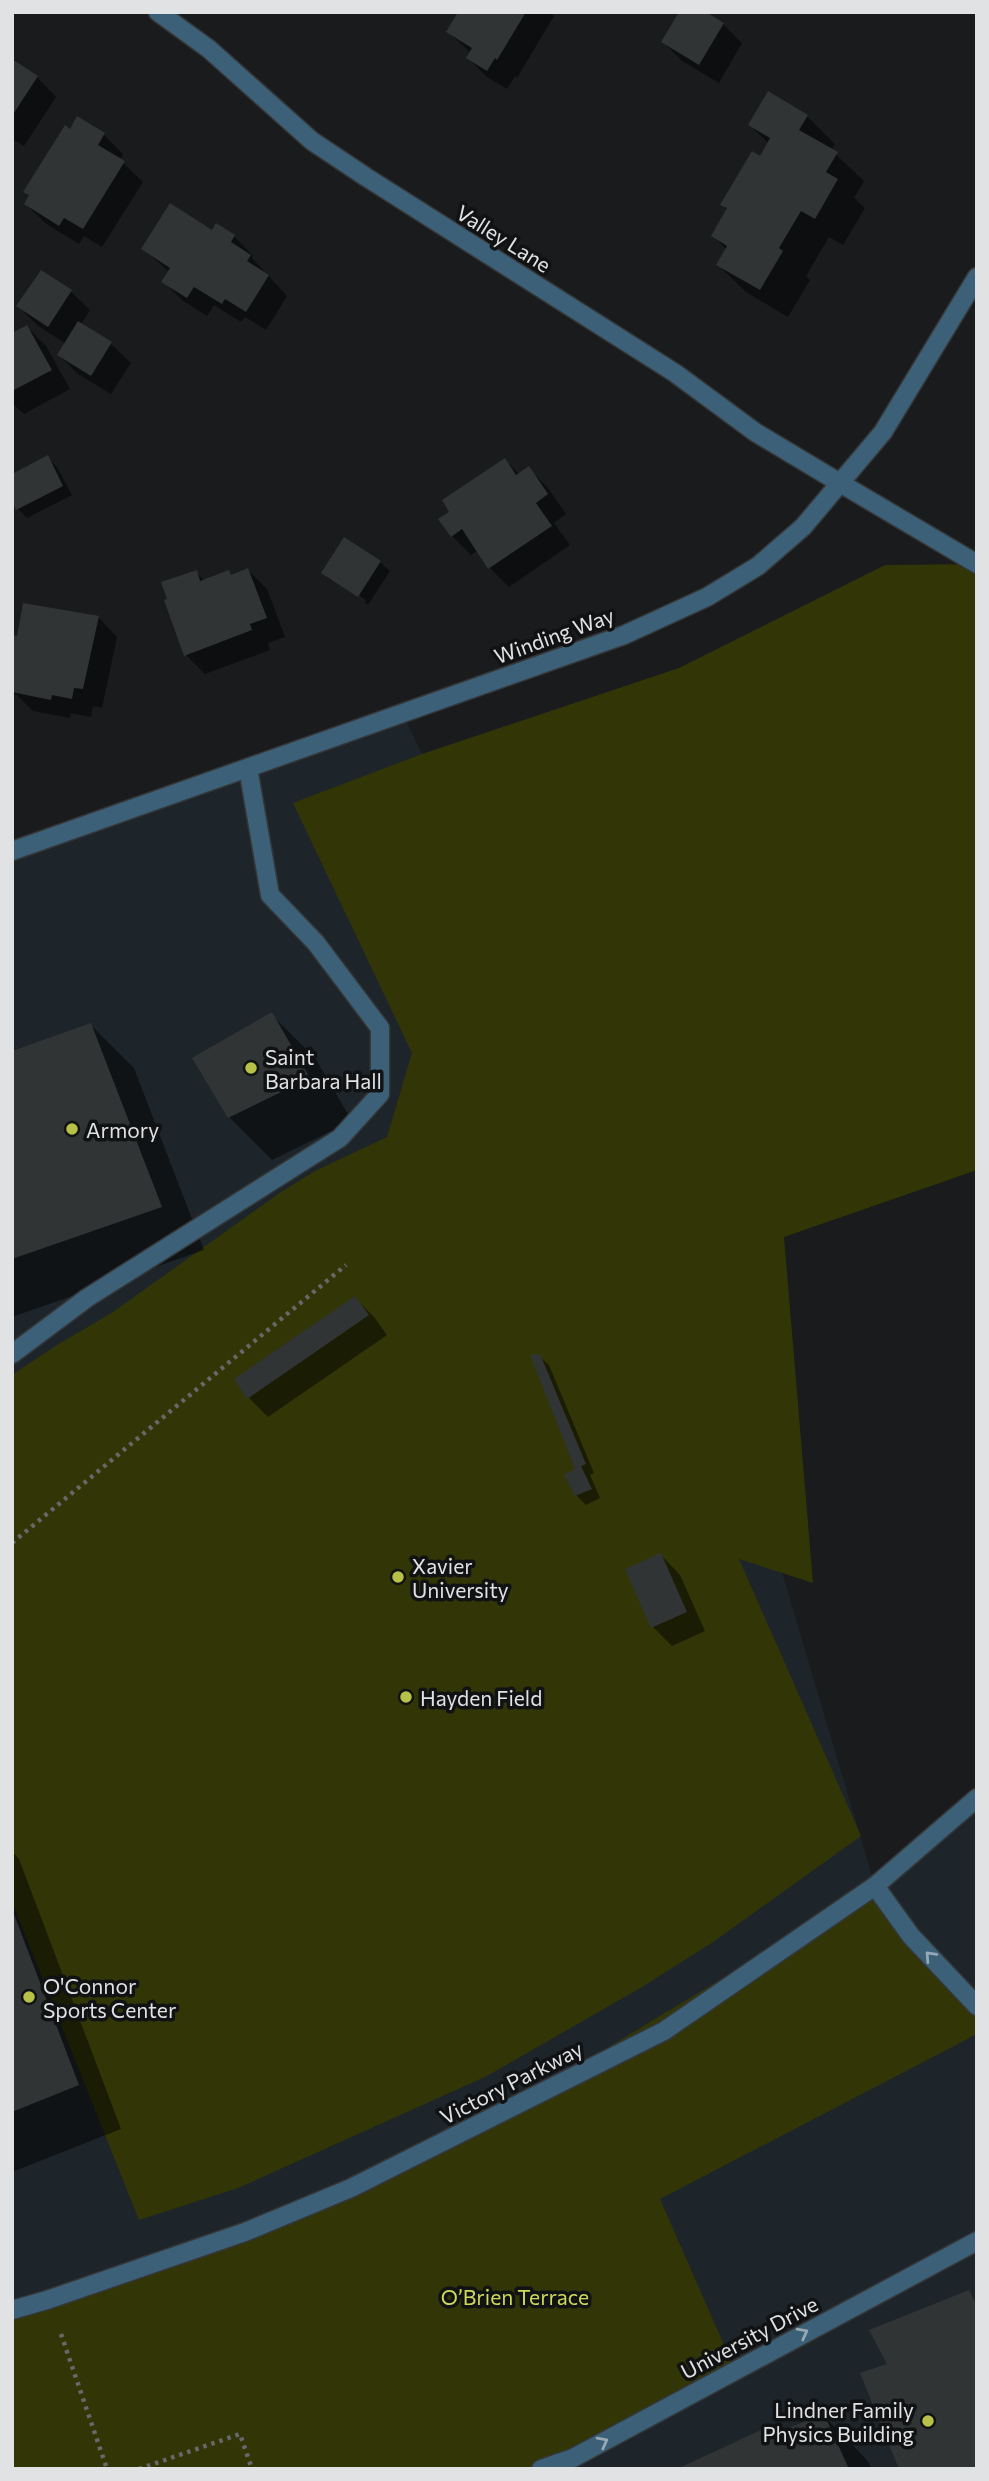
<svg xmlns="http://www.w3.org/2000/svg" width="989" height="2481" viewBox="0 0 989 2481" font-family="Commissioner,sans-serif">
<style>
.built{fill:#1d252a}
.green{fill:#323606}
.shadow{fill:#0007}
.building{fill:#313435}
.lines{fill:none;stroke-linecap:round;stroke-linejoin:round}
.service-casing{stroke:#353739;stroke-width:21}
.minor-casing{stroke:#353739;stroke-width:21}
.tertiary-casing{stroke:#353739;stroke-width:21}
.path{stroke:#66686a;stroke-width:4.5;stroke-dasharray:3.5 5;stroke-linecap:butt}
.service{stroke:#3b6077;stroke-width:18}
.minor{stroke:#3b6077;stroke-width:18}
.tertiary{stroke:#3b6077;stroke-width:18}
.oneway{stroke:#96a8b3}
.poi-dot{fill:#b7c148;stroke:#101214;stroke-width:2.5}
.labels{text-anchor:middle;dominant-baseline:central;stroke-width:7;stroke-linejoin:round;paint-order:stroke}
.street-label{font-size:21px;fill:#e1e2e4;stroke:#101214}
.poi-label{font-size:21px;fill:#e1e2e4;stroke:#101214;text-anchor:start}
.park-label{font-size:21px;fill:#ceda58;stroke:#101214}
</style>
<rect width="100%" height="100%" fill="#191b1d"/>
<path class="built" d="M 402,713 L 718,1356 L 875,1886 L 977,1798 L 977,2469 L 12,2469 L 12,851 Z"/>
<path class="green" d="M 977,564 L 977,1170 L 784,1237 L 813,1583 L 739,1559 L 861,1836 L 713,1942 L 642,1987 L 487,2076 L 238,2188 L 139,2220 L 12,1902 L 12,1375 L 57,1345 L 113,1312 L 281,1192 L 315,1171 L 387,1137 L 412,1053 L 293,803 L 422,754 L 679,668 L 885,565 Z
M 875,1886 L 977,2005 L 977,2034 L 660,2199 L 735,2370 L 541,2469 L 12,2469 L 12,2310 L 245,2232 L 493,2117 Z"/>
<path class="shadow" d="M 460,12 L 550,12 L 554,16 L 517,78 L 515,76 L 507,89 L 487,77 L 468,58 L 471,53 L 448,32 Z
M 723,24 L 742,43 L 719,83 L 682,61 L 663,42 Z
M 12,61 L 37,77 L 56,97 L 24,146 L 12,139 Z
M 807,116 L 835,144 L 831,150 L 864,181 L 854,198 L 865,208 L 843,245 L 829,237 L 806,276 L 810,280 L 788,317 L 746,292 L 718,265 L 727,250 L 713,236 L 728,210 L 722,204 L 761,158 L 769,144 L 750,125 Z
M 78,119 L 104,135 L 123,154 L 120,160 L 143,182 L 102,247 L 84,236 L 79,244 L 45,223 L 26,204 Z
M 216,225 L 234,236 L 253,256 L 252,258 L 287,296 L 266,330 L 245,317 L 241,322 L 214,305 L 207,316 L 182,300 L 163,281 L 169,272 L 144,249 L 212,232 Z
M 70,291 L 90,310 L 81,325 L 111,344 L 131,363 L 111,394 L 78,374 L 59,355 L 66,344 L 37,325 L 18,306 Z
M 27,327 L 46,346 L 70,389 L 24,414 L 12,403 L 12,335 Z
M 47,457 L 57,467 L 72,495 L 27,518 L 18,509 Z
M 505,460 L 520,475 L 529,469 L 548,488 L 566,514 L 554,523 L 570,545 L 509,587 L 490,568 L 478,550 L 471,555 L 452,536 L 452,512 Z
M 380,562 L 390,571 L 368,605 L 365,603 L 366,600 L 332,578 L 332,581 L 323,573 Z
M 248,570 L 267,589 L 285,637 L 268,643 L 270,650 L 205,674 L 186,655 L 196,572 L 205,581 L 229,572 L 232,576 Z
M 98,617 L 117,637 L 102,708 L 93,706 L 91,717 L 71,713 L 70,718 L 33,711 L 17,695 L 12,694 L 12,637 L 19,638 Z
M 271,1014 L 315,1058 L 352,1121 L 272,1160 L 229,1117 Z
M 91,1025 L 134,1068 L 204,1250 L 12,1317 L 12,1053 Z
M 355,1298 L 374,1317 L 387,1335 L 268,1417 L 249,1398 Z
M 539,1356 L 549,1365 L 594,1473 L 590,1475 L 600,1498 L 586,1505 L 576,1495 L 577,1469 Z
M 661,1555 L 680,1575 L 705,1631 L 672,1646 L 653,1627 Z
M 12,1851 L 19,1859 L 121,2129 L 12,2172 Z
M 824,2416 L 867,2460 L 872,2469 L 681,2469 Z"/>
<path class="building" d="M 458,12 L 526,12 L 497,60 L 495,58 L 487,71 L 466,58 L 472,48 L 446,32 Z
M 679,12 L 706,12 L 724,23 L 699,65 L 661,42 Z
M 12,59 L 38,76 L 12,116 Z
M 768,91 L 808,115 L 799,130 L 838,152 L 826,172 L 838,179 L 815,219 L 801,211 L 779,248 L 783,251 L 760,290 L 716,265 L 727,246 L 711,236 L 727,208 L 720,205 L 752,151 L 760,156 L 770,138 L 748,125 Z
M 77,116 L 105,133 L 98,145 L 125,161 L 83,229 L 64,218 L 59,226 L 24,204 L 29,195 L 23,192 L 65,125 L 70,129 Z
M 170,203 L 212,230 L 216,223 L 235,235 L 231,242 L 251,255 L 247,261 L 269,275 L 246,312 L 225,299 L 222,304 L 194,287 L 187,298 L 161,282 L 170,268 L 141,249 Z
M 41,270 L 72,290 L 48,327 L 16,306 Z
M 78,321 L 112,342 L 91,376 L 57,355 Z
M 27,325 L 52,370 L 12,391 L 12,333 Z
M 48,455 L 63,486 L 16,510 L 12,502 L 12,474 Z
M 505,458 L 516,475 L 529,466 L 548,494 L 536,503 L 552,526 L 488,569 L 462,529 L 451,537 L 438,519 L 449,512 L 442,500 Z
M 344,537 L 381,561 L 358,597 L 321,573 Z
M 248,568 L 267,618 L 250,624 L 252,630 L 184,656 L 164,600 L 167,599 L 161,582 L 197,570 L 200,581 L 229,570 L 231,575 Z
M 23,603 L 99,616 L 83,689 L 74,688 L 72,699 L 52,695 L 51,700 L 12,692 L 14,680 L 12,680 L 12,635 L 17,636 Z
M 272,1012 L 310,1078 L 228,1118 L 192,1058 Z
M 91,1023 L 162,1207 L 12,1259 L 12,1051 Z
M 355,1296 L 369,1315 L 247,1399 L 234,1379 Z
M 540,1354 L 586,1464 L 581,1466 L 592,1489 L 575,1496 L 564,1474 L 575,1469 L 530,1355 Z
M 661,1553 L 687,1612 L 651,1628 L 625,1569 Z
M 12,1909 L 79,2085 L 12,2112 Z
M 969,2290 L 977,2306 L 977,2469 L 899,2469 L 860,2373 L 887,2364 L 869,2330 Z
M 824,2414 L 849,2469 L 677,2469 L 767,2427 L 773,2434 Z"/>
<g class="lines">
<g class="service-casing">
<path id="service" d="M 840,483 L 977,564
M 12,1354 L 87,1298 L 340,1138 L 380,1094 L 380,1028 L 316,943 L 270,895 L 248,768
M 875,1886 L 911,1936 L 977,2006
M 541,2469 L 573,2458 L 977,2241"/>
</g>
<g class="minor-casing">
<path id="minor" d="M 158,12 L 209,49 L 312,141 L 366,177 L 675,373 L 755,432 L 840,483
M 12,851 L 624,635 L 707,597 L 758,566 L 803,527 L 883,432 L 977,277"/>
</g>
<g class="tertiary-casing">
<path id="tertiary" d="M 12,2310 L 47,2300 L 245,2232 L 351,2188 L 664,2031 L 875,1886 L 977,1798"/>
</g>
<path class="path" d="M 12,1543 L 346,1265
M 61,2334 L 107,2469
M 139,2469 L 240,2434 L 252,2469"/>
<use href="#service" class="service"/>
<use href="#minor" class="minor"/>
<use href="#tertiary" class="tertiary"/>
</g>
<defs><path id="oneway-chevron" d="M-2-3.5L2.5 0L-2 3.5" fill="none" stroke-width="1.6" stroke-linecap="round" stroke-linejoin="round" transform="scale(1.75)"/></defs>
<g class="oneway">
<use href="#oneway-chevron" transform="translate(930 1956) rotate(-133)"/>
<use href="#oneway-chevron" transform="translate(803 2333) rotate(-28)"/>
<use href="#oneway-chevron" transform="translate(603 2442) rotate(-28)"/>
</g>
<g class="poi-dot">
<circle cx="251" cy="1068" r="7"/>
<circle cx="72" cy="1129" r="7"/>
<circle cx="398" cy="1577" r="7"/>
<circle cx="406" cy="1697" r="7"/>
<circle cx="29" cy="1997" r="7"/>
<circle cx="928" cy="2421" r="7"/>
</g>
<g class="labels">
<g class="street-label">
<text transform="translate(504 238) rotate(32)">Valley Lane</text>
<text transform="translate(554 635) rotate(-20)">Winding Way</text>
<text transform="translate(511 2082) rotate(-27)">Victory Parkway</text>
<text transform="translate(749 2337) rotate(-28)">University Drive</text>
</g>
<g class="poi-label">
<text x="265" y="1056">Saint<tspan x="265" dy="24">Barbara Hall</tspan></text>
<text x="86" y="1129">Armory</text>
<text x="412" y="1565">Xavier<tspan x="412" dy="24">University</tspan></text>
<text x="420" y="1697">Hayden Field</text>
<text x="43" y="1985">O'Connor<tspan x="43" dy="24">Sports Center</tspan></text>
<text x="914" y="2409" text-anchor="end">Lindner Family<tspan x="914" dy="24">Physics Building</tspan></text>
</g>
<g class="park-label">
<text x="515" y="2296">O’Brien Terrace</text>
</g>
</g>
<rect width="989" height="2481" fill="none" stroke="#e1e2e4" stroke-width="28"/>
</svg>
